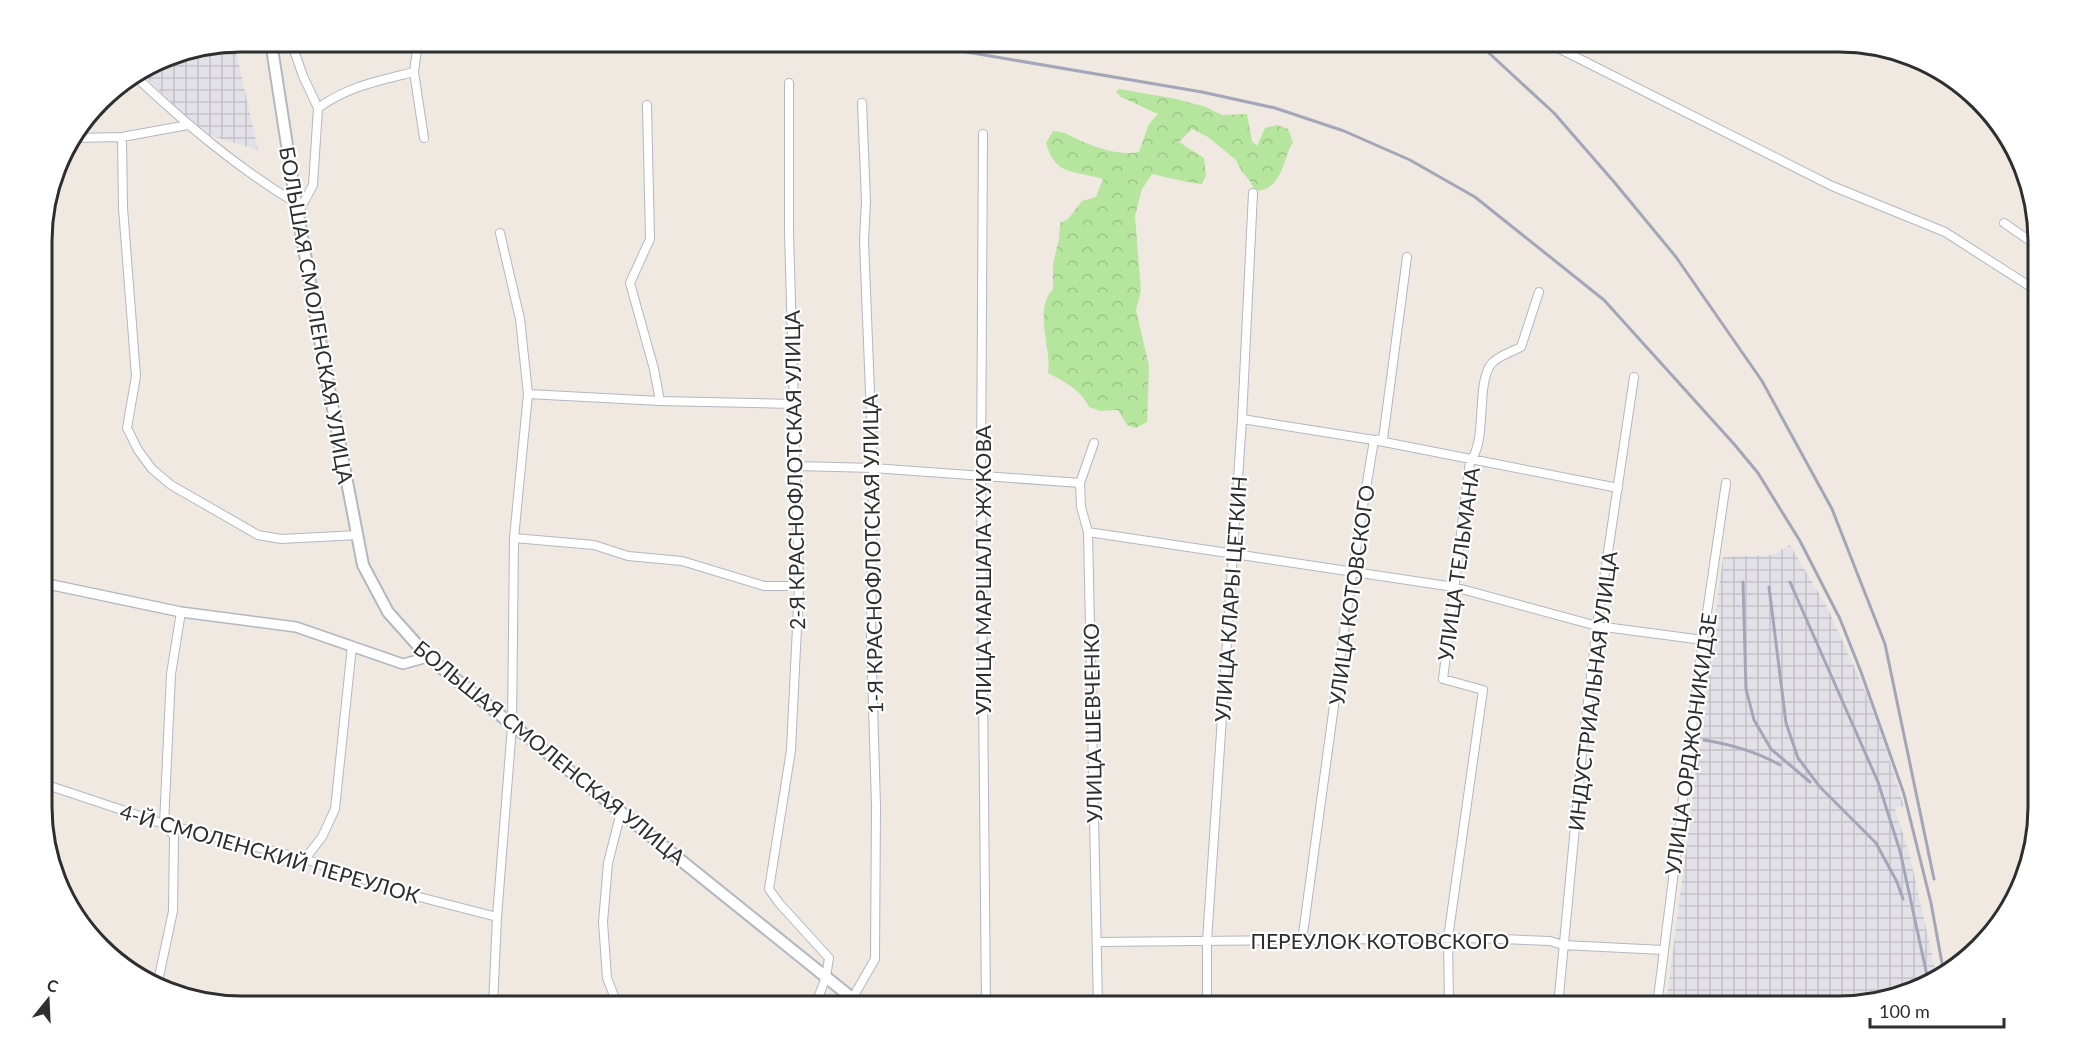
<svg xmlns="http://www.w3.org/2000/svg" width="2080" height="1048" viewBox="0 0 2080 1048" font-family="Lato,sans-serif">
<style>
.industrial{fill:url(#industrial-grid)}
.forest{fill:url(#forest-crowns)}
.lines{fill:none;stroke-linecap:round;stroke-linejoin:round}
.minor-casing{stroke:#b4b7c1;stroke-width:10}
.tertiary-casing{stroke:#b4b7c1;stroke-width:12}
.secondary-casing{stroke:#b4b7c1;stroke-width:14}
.minor{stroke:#fff;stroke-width:8}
.tertiary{stroke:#fff;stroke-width:9}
.secondary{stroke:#fff;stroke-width:10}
.rail{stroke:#a3a6b8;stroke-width:3}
.labels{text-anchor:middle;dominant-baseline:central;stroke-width:4.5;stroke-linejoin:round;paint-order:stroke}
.street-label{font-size:21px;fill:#2e2e2e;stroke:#fff}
.rim{fill:none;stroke:#2e2e2e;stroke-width:3}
</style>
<defs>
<pattern id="industrial-grid" width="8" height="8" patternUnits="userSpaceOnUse" patternTransform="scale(1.5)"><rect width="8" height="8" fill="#e3e1e8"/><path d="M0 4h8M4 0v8" fill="none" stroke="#c3c1c7"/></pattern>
<pattern id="forest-crowns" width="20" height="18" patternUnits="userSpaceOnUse" patternTransform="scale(1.5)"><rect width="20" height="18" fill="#b6e59e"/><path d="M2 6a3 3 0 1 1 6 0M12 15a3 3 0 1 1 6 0" fill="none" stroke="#9dc588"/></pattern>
</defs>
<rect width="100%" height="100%" fill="#efe9e1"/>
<path class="industrial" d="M 234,43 L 258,150 L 202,133 L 141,72 L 165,57 Z
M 1790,545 L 1827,607 L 1866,693 L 1881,734 L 1904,806 L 1895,808 L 1910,856 L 1937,977 L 1852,1006 L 1666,1006 L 1723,557 L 1772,555 Z"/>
<path class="forest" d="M 1119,89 L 1177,99 L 1206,107 L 1222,115 L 1247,114 L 1252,141 L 1257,146 L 1265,128 L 1277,125 L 1288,129 L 1293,142 C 1282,160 1283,190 1255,191 L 1250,181 L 1242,172 L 1236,160 L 1208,137 L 1192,129 L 1179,142 L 1204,158 L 1206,175 L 1202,184 L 1187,182 L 1152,174 L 1142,189 L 1135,216 L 1141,291 L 1136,310 L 1149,366 L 1147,422 L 1136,428 L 1127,425 L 1118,410 L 1100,411 L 1089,407 C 1080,389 1065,382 1048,373 C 1052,348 1033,310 1053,289 L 1053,264 L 1059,239 L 1060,223 L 1068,219 L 1082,201 L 1096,197 L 1103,179 C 1074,170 1056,177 1046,143 L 1053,131 C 1067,132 1068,135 1079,140 C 1096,148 1121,156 1139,152 L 1149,124 L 1158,114 L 1121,97 L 1116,92 Z"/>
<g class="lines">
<g class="minor-casing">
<path id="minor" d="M 291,42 L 303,76 L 318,108 L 313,185 L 298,213
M 418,42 L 414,72 L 424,138
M 1546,42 L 1832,186 L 1945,232 L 2037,291
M 135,76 C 185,123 237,168 296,203
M 789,83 L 789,232 L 799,586 L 791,750 L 769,889 L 779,903 L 829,958 L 826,977 L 815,1006
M 647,105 L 650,239 L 630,283 L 654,369 L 660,401
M 318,108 C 349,86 378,81 414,72
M 983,134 L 981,476 L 986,1006
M 122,137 L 123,208 L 136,376 L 127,428 L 138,450 L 152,469 L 171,485 L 258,535 L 281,539 L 358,535
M 74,138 L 122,137 L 188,125
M 2004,223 L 2036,245
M 528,394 L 660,401 L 794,404
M 1242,419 L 1374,440 L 1618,488
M 1094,443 L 1080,483 L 1081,507 L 1088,532 L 1098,1006
M 797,466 L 873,468 L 1080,483
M 1088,532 L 1454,587 L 1597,626 L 1703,640
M 514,538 L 594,545 L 628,556 L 682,561 L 764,586 L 799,586
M 44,784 L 164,824 L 305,859 L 400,892 L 497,917
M 305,859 L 322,837 L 335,809 L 352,646
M 1302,941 L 1352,573 L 1374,440 L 1383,439 L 1407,257
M 1097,942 L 1476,938 L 1550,941 L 1563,945 L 1663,950
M 157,986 L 173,911 L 174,836 L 164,824 L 171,674 L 181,612
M 852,999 L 875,959 L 876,806 L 871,636 L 873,468 L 864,241 L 866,201 L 862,103
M 493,1006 L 497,917 L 512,726 L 514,538 L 528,394 L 520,319 L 500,233
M 618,1006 L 607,978 L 603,922 L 608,863 L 621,812
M 1207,1006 L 1207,941 L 1242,419 L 1253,193
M 1449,1006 L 1448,938 L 1483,690 L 1443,679 L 1470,461 C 1488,442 1475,382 1492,363 C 1498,356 1513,351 1521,347 L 1539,292
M 1558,1006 L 1583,743 L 1597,626 L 1634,377
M 1657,1006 L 1703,640 L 1726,483"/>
</g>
<g class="tertiary-casing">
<path id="tertiary" d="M 43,583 L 181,612 L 296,627 L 403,664 L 428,657"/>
</g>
<g class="secondary-casing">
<path id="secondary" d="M 271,42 L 296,203 L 324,362 L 363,565 L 388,612 L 428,657 L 862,1006"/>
</g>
<use href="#minor" class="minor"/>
<use href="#tertiary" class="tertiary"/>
<use href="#secondary" class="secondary"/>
<path class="rail" d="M 908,42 L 1202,92 L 1275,108 L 1344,131 L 1410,160 L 1475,197 L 1604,300 L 1734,444 L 1758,473 L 1800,541 L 1840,619 L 1861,672 L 1904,794 L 1931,903 L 1944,974
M 1477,42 L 1554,113 L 1615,183 L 1676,257 L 1762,381 L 1832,509 L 1885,644 L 1934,879
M 1743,582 L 1746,689 L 1754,720 L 1771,749 L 1810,782
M 1790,582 L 1878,782 L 1900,851 L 1928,980
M 1769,587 L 1786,723 L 1798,758 L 1820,787 L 1876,843 L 1897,882 L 1903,899
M 1704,740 C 1732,745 1755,751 1780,765"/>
</g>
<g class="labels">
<g class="street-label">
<text transform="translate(317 315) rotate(80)">БОЛЬШАЯ СМОЛЕНСКАЯ УЛИЦА</text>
<text transform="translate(794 470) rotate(-91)">2-Я КРАСНОФЛОТСКАЯ УЛИЦА</text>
<text transform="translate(872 554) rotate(-91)">1-Я КРАСНОФЛОТСКАЯ УЛИЦА</text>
<text transform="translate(1458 564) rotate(-82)">УЛИЦА ТЕЛЬМАНА</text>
<text transform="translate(982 570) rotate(-90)">УЛИЦА МАРШАЛА ЖУКОВА</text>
<text transform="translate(1351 595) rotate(-82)">УЛИЦА КОТОВСКОГО</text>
<text transform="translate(1230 599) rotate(-86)">УЛИЦА КЛАРЫ ЦЕТКИН</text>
<text transform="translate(1592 691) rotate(-83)">ИНДУСТРИАЛЬНАЯ УЛИЦА</text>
<text transform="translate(1092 723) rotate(-91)">УЛИЦА ШЕВЧЕНКО</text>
<text transform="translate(1690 744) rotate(-82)">УЛИЦА ОРДЖОНИКИДЗЕ</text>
<text transform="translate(550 752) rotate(39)">БОЛЬШАЯ СМОЛЕНСКАЯ УЛИЦА</text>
<text transform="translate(270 853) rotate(16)">4-Й СМОЛЕНСКИЙ ПЕРЕУЛОК</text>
<text x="1380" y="940">ПЕРЕУЛОК КОТОВСКОГО</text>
</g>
</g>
<path d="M0 0H2080V1048H0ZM241 52H1839A189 189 0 0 1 2028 241V807A189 189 0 0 1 1839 996H241A189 189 0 0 1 52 807V241A189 189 0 0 1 241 52Z" fill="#fff" fill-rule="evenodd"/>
<path class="rim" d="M241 52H1839A189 189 0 0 1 2028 241V807A189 189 0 0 1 1839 996H241A189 189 0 0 1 52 807V241A189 189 0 0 1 241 52Z"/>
<g transform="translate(48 1000) rotate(18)" stroke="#ffffff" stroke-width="4.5" paint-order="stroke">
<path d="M0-4.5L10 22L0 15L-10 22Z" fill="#2e2e2e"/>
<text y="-9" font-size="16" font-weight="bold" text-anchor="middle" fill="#2e2e2e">С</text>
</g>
<path d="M1870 1018v9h134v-9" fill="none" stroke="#2e2e2e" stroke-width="3"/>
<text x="1879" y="1018" font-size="18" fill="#2e2e2e" stroke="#ffffff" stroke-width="4.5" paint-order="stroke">100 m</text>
</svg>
